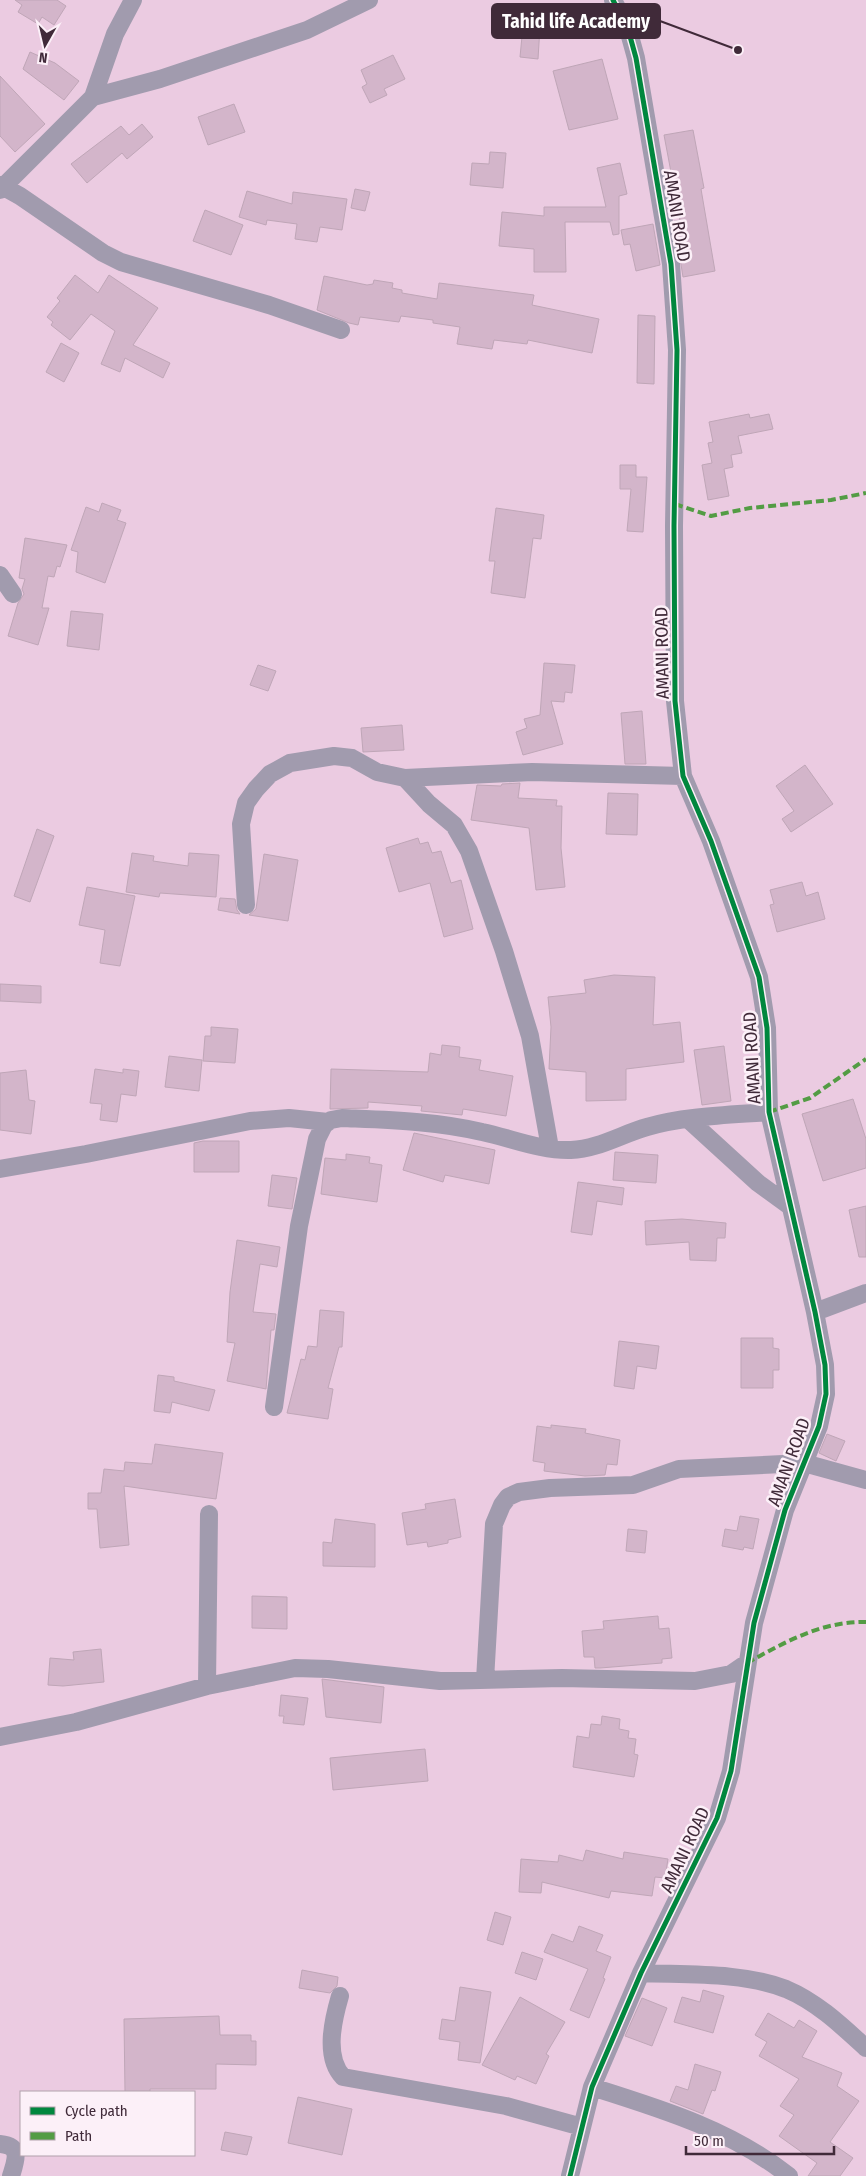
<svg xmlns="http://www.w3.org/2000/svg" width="866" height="2176" viewBox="0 0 866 2176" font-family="'Fira Sans Condensed',sans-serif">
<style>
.building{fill:#d3b5ca;stroke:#bfa6b7}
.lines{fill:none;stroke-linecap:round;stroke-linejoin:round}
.minor{stroke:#a19bae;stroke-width:18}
.quiet{stroke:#539c44;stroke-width:4;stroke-dasharray:8 4;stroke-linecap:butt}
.cycleway-casing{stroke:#fcf0f8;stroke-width:8}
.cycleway{stroke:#00873e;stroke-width:5}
.labels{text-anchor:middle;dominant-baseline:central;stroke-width:5;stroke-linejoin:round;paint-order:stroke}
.street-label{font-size:18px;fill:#402a39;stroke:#fcf0f8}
.leader{fill:none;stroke:#402a39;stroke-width:2}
.callout-dot{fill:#402a39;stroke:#fcf0f8;stroke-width:2}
.callout{fill:#402a39;stroke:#402a39;stroke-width:2}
.callout-label{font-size:19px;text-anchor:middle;font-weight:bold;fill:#fff}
</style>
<rect width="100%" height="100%" fill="#ebcbe1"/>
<path class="building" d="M 15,0 L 57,0 L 66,6 L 54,25 L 42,17 L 38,24 L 18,12 L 22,5 Z
M 523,26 L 540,27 L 538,59 L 520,57 Z
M 30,52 L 55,63 L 79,81 L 64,100 L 23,69 Z
M 393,55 L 405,79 L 384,89 L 387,95 L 370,103 L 362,87 L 367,84 L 361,70 Z
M 602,59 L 618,119 L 569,130 L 553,71 Z
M 0,76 L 45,124 L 15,152 L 0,136 Z
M 234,104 L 245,132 L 208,145 L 198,117 Z
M 142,124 L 153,137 L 127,159 L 122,153 L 87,183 L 71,164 L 121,126 L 129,135 Z
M 693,130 L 704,188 L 701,189 L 715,271 L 683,277 L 674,221 L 680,220 L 664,135 Z
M 490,152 L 506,153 L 503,188 L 470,185 L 472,163 L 489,164 Z
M 620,163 L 627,194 L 619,196 L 619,234 L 613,235 L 610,222 L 565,222 L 566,272 L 534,272 L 534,249 L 499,246 L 502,212 L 544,216 L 544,207 L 606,207 L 597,168 Z
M 355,189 L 370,192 L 365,211 L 351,208 Z
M 247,191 L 292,204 L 293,192 L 347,199 L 342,230 L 320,227 L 317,242 L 295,239 L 297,224 L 267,220 L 266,225 L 239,217 Z
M 205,210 L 243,225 L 231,255 L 193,241 Z
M 653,224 L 660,265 L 636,271 L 630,244 L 624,245 L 621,230 Z
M 75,275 L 98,293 L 109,275 L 158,308 L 133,345 L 170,363 L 163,378 L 125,358 L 120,372 L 101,364 L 115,331 L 91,314 L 70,340 L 51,325 L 53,322 L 47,317 L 60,301 L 57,298 Z
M 324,276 L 367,285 L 373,284 L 374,280 L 393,283 L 392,288 L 402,290 L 402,293 L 437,299 L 439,283 L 534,295 L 532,305 L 599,319 L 592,353 L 528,340 L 527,344 L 494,340 L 492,349 L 457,344 L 460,327 L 433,323 L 433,320 L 401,316 L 399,322 L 360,317 L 358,325 L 349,323 L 317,310 Z
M 638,315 L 655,316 L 654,384 L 637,383 Z
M 61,343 L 79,353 L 64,382 L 46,372 Z
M 749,414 L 750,418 L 769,414 L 773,429 L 738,436 L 742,453 L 731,455 L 733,467 L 724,469 L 729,496 L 708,500 L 702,465 L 712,463 L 708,443 L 713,442 L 709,422 Z
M 620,465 L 636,465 L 636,477 L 647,477 L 643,532 L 627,531 L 631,489 L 620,489 Z
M 102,503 L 121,510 L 117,520 L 126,523 L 105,583 L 76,572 L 78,552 L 71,550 L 86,507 L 99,512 Z
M 496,508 L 544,515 L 541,539 L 533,538 L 525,598 L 491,593 L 495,561 L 489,561 Z
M 25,538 L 67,545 L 60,567 L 57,566 L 54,577 L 48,576 L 42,608 L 49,608 L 38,645 L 8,636 L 18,603 L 24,594 L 22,589 L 25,579 L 19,578 Z
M 71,611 L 103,614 L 99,650 L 67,646 Z
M 544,663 L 575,665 L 572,693 L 565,692 L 564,702 L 551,701 L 563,744 L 523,755 L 516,732 L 527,728 L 524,719 L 540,715 Z
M 258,665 L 276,671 L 268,691 L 250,685 Z
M 642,711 L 646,764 L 625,764 L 621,713 Z
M 402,725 L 404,750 L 363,752 L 361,728 Z
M 805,765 L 833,804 L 791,832 L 782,819 L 794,811 L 776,786 Z
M 520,783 L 518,798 L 557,800 L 556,806 L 562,806 L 561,848 L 565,887 L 536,890 L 529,828 L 471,820 L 477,785 L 501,786 L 502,784 Z
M 608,793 L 638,794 L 637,835 L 606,834 Z
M 37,829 L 54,836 L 30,902 L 14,896 Z
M 418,838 L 420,844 L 428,842 L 432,853 L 441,851 L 451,883 L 461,880 L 473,929 L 444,937 L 430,883 L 399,892 L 386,848 Z
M 132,853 L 154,856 L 153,861 L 188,866 L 189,853 L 219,855 L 216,897 L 160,893 L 159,897 L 126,892 Z
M 264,854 L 298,860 L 288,921 L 249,915 L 256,909 Z
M 802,882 L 806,896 L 818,892 L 825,919 L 777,932 L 770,905 L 774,904 L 770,890 Z
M 87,887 L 135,896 L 120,966 L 100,963 L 105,930 L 79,925 Z
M 220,898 L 235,899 L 237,910 L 240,914 L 218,910 Z
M 614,975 L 655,977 L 653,1025 L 680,1022 L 684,1062 L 626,1069 L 626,1100 L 586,1101 L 586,1072 L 549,1069 L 551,1027 L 548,997 L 586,993 L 584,980 Z
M 0,984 L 41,986 L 41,1003 L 0,1001 Z
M 211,1027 L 238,1029 L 235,1063 L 203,1061 L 205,1036 L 211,1036 Z
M 442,1045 L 460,1047 L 459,1057 L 481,1060 L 479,1070 L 513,1076 L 506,1116 L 463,1109 L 462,1115 L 421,1111 L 422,1106 L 368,1102 L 368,1108 L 330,1109 L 331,1069 L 428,1072 L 430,1053 L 441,1055 Z
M 724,1046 L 731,1101 L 702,1105 L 694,1050 Z
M 169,1056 L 202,1060 L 199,1091 L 165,1087 Z
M 95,1069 L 123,1073 L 123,1069 L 139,1071 L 136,1096 L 121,1094 L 117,1122 L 100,1120 L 102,1104 L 90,1103 Z
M 26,1070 L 29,1100 L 35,1101 L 31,1134 L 0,1130 L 0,1073 Z
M 853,1099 L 866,1139 L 866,1168 L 823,1181 L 802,1114 Z
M 414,1133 L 495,1150 L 489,1184 L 445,1175 L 443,1182 L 403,1170 Z
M 203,1141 L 239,1141 L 239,1172 L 194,1172 L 194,1143 Z
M 615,1152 L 658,1155 L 656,1183 L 613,1180 Z
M 346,1154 L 370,1157 L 369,1163 L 382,1165 L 377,1202 L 321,1194 L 325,1158 L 346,1160 Z
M 272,1175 L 297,1178 L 292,1209 L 268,1206 Z
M 578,1182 L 624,1188 L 622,1205 L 597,1201 L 592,1235 L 571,1232 Z
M 866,1206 L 866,1257 L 859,1257 L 849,1210 Z
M 682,1219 L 726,1223 L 725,1238 L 717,1238 L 716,1261 L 690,1260 L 689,1242 L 646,1245 L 645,1221 Z
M 237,1240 L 280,1247 L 277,1267 L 260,1264 L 253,1312 L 276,1314 L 274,1330 L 271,1330 L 266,1389 L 227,1381 L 235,1343 L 227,1342 L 230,1292 Z
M 320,1310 L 344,1312 L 342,1347 L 339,1347 L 328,1388 L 333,1389 L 328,1419 L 287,1413 L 301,1359 L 305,1360 L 308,1346 L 317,1347 Z
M 741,1338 L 773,1338 L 773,1348 L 779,1349 L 779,1370 L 773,1370 L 773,1388 L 741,1388 Z
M 619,1341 L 659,1346 L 656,1369 L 637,1366 L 634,1389 L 614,1386 Z
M 158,1375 L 174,1377 L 174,1381 L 215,1390 L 209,1411 L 172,1402 L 170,1413 L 154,1411 Z
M 551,1425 L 586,1429 L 585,1433 L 620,1440 L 617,1465 L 607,1464 L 605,1475 L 585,1476 L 544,1471 L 545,1463 L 533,1461 L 537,1426 L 551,1428 Z
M 827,1434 L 845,1441 L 836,1461 L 819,1453 Z
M 155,1444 L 223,1453 L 216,1499 L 124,1486 L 129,1545 L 100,1548 L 97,1509 L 88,1509 L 88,1493 L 101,1493 L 104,1469 L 124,1471 L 125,1462 L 152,1464 Z
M 455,1499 L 461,1537 L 448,1540 L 448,1543 L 428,1547 L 427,1542 L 407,1545 L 402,1513 L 426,1509 L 425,1504 Z
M 740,1516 L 759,1519 L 753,1549 L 744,1547 L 743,1550 L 722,1546 L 725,1529 L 737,1531 Z
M 335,1519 L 375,1524 L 375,1567 L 323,1566 L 323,1542 L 332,1543 Z
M 628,1529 L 647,1531 L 645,1553 L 626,1551 Z
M 252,1596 L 287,1597 L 287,1629 L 252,1628 Z
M 658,1616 L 659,1629 L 669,1628 L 672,1658 L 662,1659 L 662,1663 L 600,1668 L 595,1668 L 594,1657 L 584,1657 L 582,1631 L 604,1629 L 603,1621 Z
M 101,1649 L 104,1682 L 63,1686 L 48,1685 L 50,1658 L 74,1660 L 73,1652 Z
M 322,1679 L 384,1687 L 381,1723 L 326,1717 Z
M 281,1695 L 308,1698 L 304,1725 L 283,1723 L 284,1716 L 279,1716 Z
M 602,1716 L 620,1719 L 619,1729 L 629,1731 L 628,1738 L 636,1739 L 634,1754 L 638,1755 L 634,1777 L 573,1767 L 577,1736 L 589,1738 L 591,1724 L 601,1725 Z
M 425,1749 L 428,1781 L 333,1790 L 330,1758 Z
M 586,1850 L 623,1859 L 624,1852 L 668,1859 L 665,1878 L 655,1877 L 652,1896 L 611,1891 L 609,1898 L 542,1882 L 541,1893 L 519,1892 L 521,1859 L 558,1862 L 559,1855 L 583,1861 Z
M 495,1912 L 511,1917 L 503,1945 L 487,1940 Z
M 579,1926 L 603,1935 L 596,1951 L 611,1957 L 603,1978 L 605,1979 L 589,2018 L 570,2010 L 588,1969 L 544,1952 L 552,1934 L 573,1942 Z
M 522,1952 L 543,1959 L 536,1980 L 515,1973 Z
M 302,1970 L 338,1977 L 337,1986 L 330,1993 L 299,1988 Z
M 460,1987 L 491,1992 L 480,2063 L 458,2060 L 460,2042 L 439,2039 L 442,2019 L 455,2021 Z
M 703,1990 L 724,1996 L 713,2033 L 674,2022 L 682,1997 L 700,2002 Z
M 520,1997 L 565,2022 L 546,2054 L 549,2056 L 536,2084 L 517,2076 L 515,2080 L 482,2065 Z
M 642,1998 L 667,2008 L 652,2046 L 625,2036 Z
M 768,2013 L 794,2028 L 799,2020 L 817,2031 L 802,2057 L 842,2073 L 837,2086 L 859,2101 L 830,2142 L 853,2158 L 840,2176 L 808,2176 L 817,2163 L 779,2136 L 794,2115 L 780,2106 L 799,2079 L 759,2056 L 767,2042 L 755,2035 Z
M 219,2016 L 220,2035 L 251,2035 L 251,2041 L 256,2041 L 256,2065 L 216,2064 L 216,2089 L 150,2089 L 150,2092 L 125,2092 L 124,2019 Z
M 695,2064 L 721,2072 L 715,2091 L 712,2090 L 703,2114 L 670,2101 L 676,2086 L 688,2090 Z
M 298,2097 L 352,2109 L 342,2155 L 288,2143 Z
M 225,2132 L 252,2137 L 247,2155 L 221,2150 Z"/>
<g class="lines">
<path class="minor" d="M 93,97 L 160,79 L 307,30 L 369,0
M 0,185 L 20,196 L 103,253 L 121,262 L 269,305 L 341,330
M 0,190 L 93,97 L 115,34 L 133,0
M 0,575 L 13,594
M 405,778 L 429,804 L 454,825 L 469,851 L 504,951 L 530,1036 L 550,1148
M 246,905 L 241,824 L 246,803 L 256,789 L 270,774 L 290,763 L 334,756 L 352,758 L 377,772 L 405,778 L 532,772 L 683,776
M 689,1120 L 758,1183 L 791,1207
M 0,1169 L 86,1154 L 250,1121 L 289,1118 L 328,1122
M 815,1312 L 866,1293
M 274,1407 L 299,1226 L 317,1139 L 324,1125 L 331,1120 L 342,1118 C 388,1120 436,1121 482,1132 C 511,1138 541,1151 571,1150 C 598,1149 622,1134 647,1127 C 684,1116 730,1115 769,1112
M 485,1680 L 494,1524 L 502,1505 L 508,1497 L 519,1492 L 550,1488 L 633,1485 L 679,1469 L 804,1463 L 866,1480
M 207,1686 L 209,1514
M 0,1737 L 76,1722 L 207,1686 L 295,1668 L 328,1669 L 440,1681 L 562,1678 L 695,1681 L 731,1674 L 747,1663
M 641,1973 C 687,1975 742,1972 786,1989 C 817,2002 842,2026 866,2048
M 340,1996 C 333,2020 324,2057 343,2077 L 506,2106 L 582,2127
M 592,2087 C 662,2109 731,2130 789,2176
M 0,2144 C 22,2146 16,2160 11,2176
M 570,2176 L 592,2087 L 641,1973 L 717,1818 L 731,1771 L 754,1623 L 785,1510 L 819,1426 L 826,1394 L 825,1365 L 815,1312 L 769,1112 L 767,1028 L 759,977 L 711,841 L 683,776 L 675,701 L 674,526 L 677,350 L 671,264 L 636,58 L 628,29 L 613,0"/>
<path class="quiet" d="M 675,504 L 711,516 L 750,508 L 831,500 L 866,493
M 769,1112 L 810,1098 L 866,1059
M 747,1663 C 785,1642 822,1621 866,1622"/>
<g class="cycleway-casing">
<path id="cycleway" d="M 570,2176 L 592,2087 L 641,1973 L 717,1818 L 731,1771 L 754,1623 L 785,1510 L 819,1426 L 826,1394 L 825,1365 L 815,1312 L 769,1112 L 767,1028 L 759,977 L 711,841 L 683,776 L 675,701 L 674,526 L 677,350 L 671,264 L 636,58 L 628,29 L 613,0"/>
</g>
<use href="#cycleway" class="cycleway"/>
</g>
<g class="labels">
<g class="street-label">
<text transform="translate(677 216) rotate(81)">AMANI ROAD</text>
<text transform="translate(662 653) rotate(-91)">AMANI ROAD</text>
<text transform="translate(752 1058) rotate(-93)">AMANI ROAD</text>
<text transform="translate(789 1462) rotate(-70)">AMANI ROAD</text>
<text transform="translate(685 1850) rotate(-65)">AMANI ROAD</text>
</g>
</g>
<path class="leader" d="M738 50L660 21"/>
<circle class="callout-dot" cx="738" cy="50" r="5"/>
<rect class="callout" x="492" y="4" width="168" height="34" rx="5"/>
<g class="callout-label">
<text x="576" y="28">Tahid life Academy</text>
</g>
<rect x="20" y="2091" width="175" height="65" fill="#fcf0f8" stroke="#b1a1ac"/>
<rect x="30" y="2107" width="25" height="8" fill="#00873e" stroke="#b1a1ac"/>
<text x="65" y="2116" font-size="15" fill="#402a39">Cycle path</text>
<rect x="30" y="2132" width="25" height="8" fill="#539c44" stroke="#b1a1ac"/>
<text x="65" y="2141" font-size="15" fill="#402a39">Path</text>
<g transform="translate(45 45) rotate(188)" stroke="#fcf0f8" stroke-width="4" paint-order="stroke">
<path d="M0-4L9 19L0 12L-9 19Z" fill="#402a39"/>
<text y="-8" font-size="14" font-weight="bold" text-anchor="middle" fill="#402a39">N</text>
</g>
<path d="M686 2146v8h148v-8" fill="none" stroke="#402a39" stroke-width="2.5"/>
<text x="694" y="2146" font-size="15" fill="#402a39" stroke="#fcf0f8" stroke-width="4" paint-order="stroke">50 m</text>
</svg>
